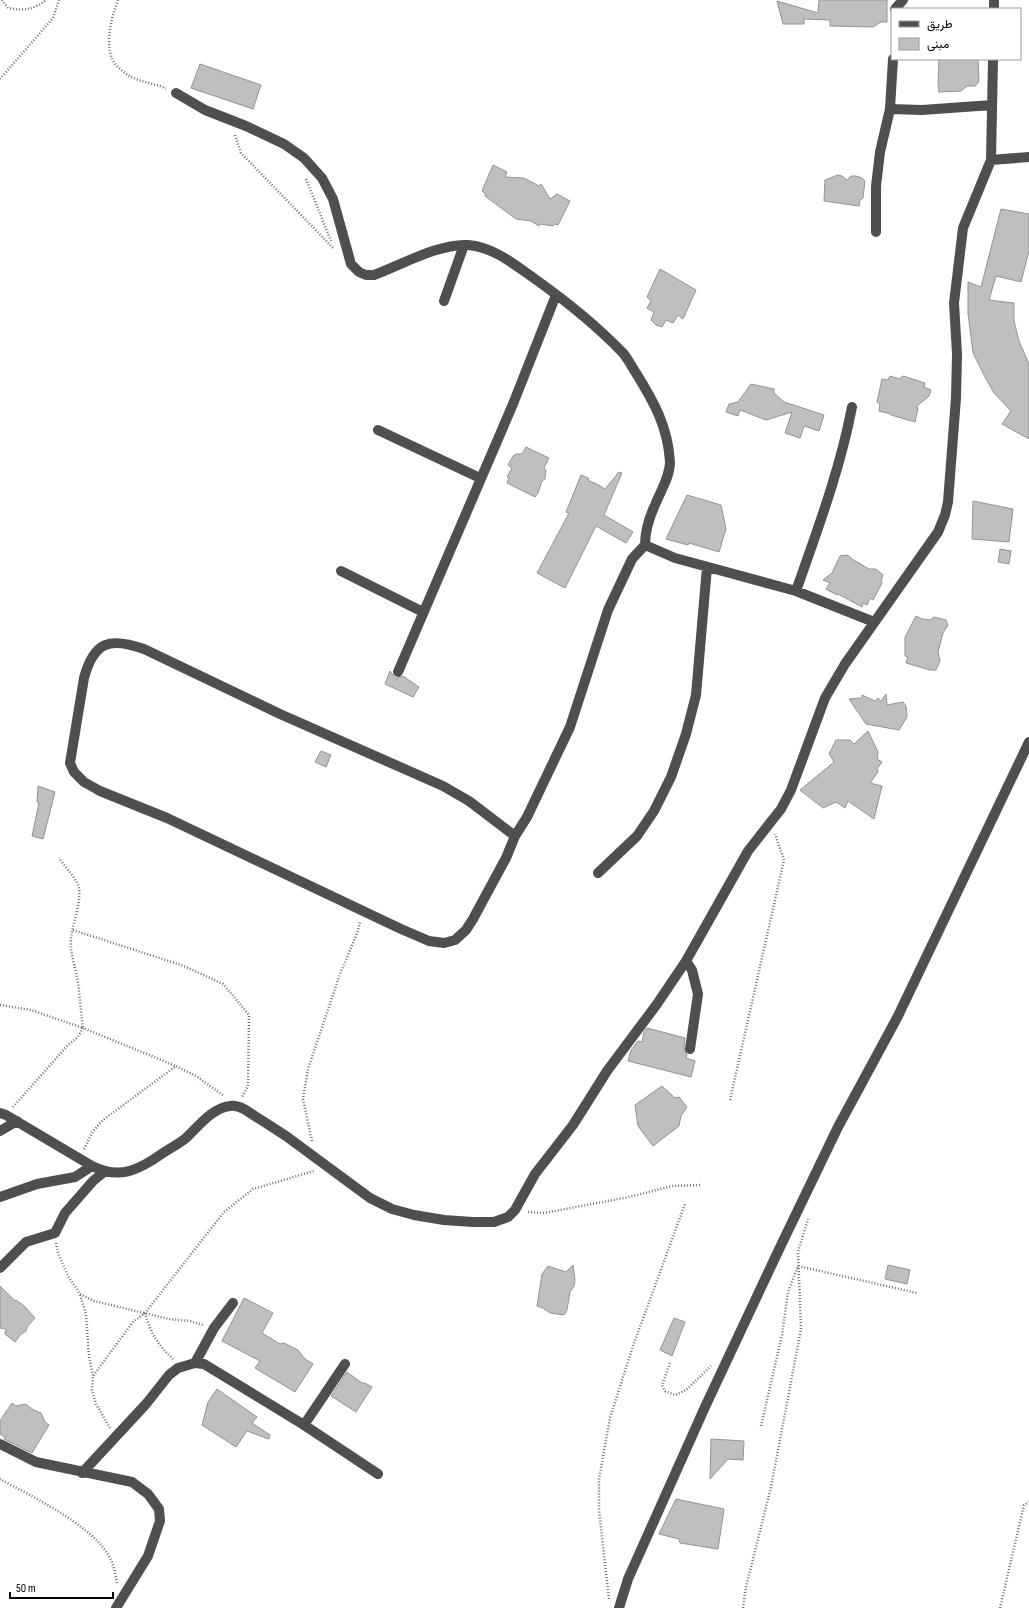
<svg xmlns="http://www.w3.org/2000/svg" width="1029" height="1608" viewBox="0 0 1029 1608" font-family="'Sofia Sans Condensed',Vazirmatn,sans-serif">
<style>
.building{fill:#bfbfbf;stroke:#939393}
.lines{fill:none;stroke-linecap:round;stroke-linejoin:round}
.path{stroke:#717171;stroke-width:2.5;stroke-dasharray:1 2;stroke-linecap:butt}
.minor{stroke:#4f4f4f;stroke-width:10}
</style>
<rect width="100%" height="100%" fill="#fff"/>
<path class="building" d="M 819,0 L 887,0 L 887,22 L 881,22 L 873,27 L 830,26 L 830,20 L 804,19 L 804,24 L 783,24 L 777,1 L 818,13 Z
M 939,59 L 978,59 L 979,80 L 978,83 L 975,86 L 967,86 L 961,91 L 939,92 L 938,84 Z
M 200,64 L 261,85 L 253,109 L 191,88 Z
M 493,165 L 507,172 L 505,177 L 524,178 L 539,186 L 541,184 L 550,199 L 557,194 L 570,201 L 558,225 L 555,224 L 553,226 L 540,224 L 539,226 L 531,221 L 516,219 L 485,196 L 485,193 L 482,191 Z
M 838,175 L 842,176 L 847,180 L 851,176 L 856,176 L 862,178 L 865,181 L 863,198 L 860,200 L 859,206 L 824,201 L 825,180 Z
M 1001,209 L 1029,214 L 1029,251 L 1021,282 L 996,276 L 989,300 L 1014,303 L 1014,321 L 1019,341 L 1029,364 L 1029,439 L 1002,424 L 1011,411 L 994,393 L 985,377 L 973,353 L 968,313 L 968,282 L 981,287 Z
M 660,269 L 696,290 L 683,319 L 678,315 L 673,323 L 666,320 L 662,327 L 656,325 L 651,320 L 654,312 L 647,308 L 651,301 L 647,297 Z
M 890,376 L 899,379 L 903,376 L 925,383 L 924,387 L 931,390 L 929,396 L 916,407 L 918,408 L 915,422 L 891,415 L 891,414 L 879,411 L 880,404 L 877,402 L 882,379 L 888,380 Z
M 751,384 L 774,389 L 774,393 L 784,402 L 824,415 L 819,431 L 804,426 L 800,438 L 785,433 L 792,412 L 766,420 L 740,410 L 738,416 L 726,412 L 729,404 L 738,402 Z
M 526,447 L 549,458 L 544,468 L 546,470 L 545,479 L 542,481 L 538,493 L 535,497 L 507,483 L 509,478 L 507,477 L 512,468 L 508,465 L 513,456 L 516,454 L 522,454 Z
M 619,472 L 622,473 L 604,515 L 633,532 L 626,543 L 596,526 L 565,588 L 537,573 L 569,513 L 566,512 L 581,475 L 588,478 L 589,481 L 597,484 L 605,489 Z
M 687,495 L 721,505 L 726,529 L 719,552 L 689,543 L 688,545 L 666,539 Z
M 973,501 L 1013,509 L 1009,542 L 972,539 Z
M 1000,549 L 1011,551 L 1009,564 L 998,562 Z
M 846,555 L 849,556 L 852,559 L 869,569 L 876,569 L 883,575 L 881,581 L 882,583 L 873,600 L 870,598 L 867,605 L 863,603 L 862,607 L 838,594 L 837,595 L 826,589 L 830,583 L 823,580 L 832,573 L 840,556 Z
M 916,616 L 922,619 L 930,620 L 934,617 L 946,620 L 948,625 L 943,633 L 938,652 L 940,661 L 936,670 L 930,670 L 906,663 L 908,657 L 905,656 L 905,637 Z
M 390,671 L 395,678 L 399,678 L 403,676 L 419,687 L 413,697 L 385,684 Z
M 886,694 L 887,705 L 903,702 L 906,706 L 907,717 L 899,730 L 866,724 L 849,699 L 862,698 L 862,695 L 875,701 L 878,698 L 881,701 Z
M 868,731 L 878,752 L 877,759 L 882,762 L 877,769 L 878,772 L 870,783 L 882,786 L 874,819 L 848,801 L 845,808 L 836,802 L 823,808 L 800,790 L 834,762 L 829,754 L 836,740 L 850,740 L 854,744 Z
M 321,751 L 331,755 L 326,767 L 315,762 Z
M 38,786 L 55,792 L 43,839 L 32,836 L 39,803 L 37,802 Z
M 647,1028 L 685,1038 L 684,1048 L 687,1055 L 686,1058 L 695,1061 L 691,1077 L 628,1061 L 631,1050 L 638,1041 L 642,1042 L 644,1032 Z
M 662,1086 L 675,1098 L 679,1097 L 687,1107 L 681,1116 L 679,1126 L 653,1146 L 638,1126 L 635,1105 Z
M 573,1265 L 575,1280 L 574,1286 L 570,1292 L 567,1310 L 564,1315 L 550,1313 L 543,1308 L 537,1306 L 542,1274 L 548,1266 L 566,1272 Z
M 888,1265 L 910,1270 L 907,1284 L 885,1279 Z
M 0,1286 L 15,1301 L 16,1300 L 24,1306 L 35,1318 L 27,1327 L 26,1331 L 21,1334 L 15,1342 L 5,1334 L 6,1329 L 0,1328 Z
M 244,1298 L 273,1313 L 262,1333 L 280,1344 L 284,1343 L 298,1350 L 305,1359 L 313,1364 L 295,1392 L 255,1368 L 260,1361 L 222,1341 Z
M 674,1318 L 685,1322 L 672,1356 L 660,1350 Z
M 347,1372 L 362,1383 L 365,1383 L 372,1387 L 356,1412 L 331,1396 Z
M 217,1389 L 257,1417 L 252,1423 L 270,1435 L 269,1439 L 247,1431 L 236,1447 L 202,1425 L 208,1402 Z
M 12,1403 L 16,1406 L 25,1404 L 34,1410 L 41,1413 L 45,1422 L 49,1425 L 32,1453 L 4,1439 L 5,1437 L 0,1434 L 0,1421 Z
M 711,1439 L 744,1441 L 743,1460 L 728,1459 L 710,1479 Z
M 676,1499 L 724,1509 L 718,1549 L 680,1543 L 679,1539 L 659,1534 Z"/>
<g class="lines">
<path class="path" d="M 2,0 L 8,8 C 24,11 33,10 46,0
M 118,0 C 112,15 105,42 112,58 C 114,65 124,73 131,77 C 142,82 155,84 166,88
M 0,79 L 53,18 L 59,0
M 235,135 L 241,153 L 334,249
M 306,179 L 331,241
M 73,930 L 184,966 L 223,984 L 249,1015 L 248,1086 L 242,1097
M 0,1005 L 31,1010 L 83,1028 C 81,1013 80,998 78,983 C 76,968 70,955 71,940 C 72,923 81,906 79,889 C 78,880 65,867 59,858
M 730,1100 L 784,860 L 775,834
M 13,1107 L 68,1045 L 78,1037 L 83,1028 L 176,1066
M 312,1141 L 303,1099 L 308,1069 L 340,974 L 358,931 L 360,922
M 84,1149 L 93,1131 L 103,1120 L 176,1066 L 196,1076 L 224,1096
M 528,1212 L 544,1213 L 629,1197 L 672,1186 L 702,1185
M 56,1243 L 58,1253 L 68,1276 L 80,1294 L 94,1301 L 169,1319 L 190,1321 L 203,1325
M 80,1295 L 86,1314 L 89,1356 L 93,1376
M 145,1313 C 151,1334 157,1344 173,1359
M 670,1363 L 662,1385 L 665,1391 L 675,1395 L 686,1390 L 711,1366
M 761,1426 L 782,1335 L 788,1292 L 798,1266 L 917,1293
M 110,1428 L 96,1404 L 92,1390 L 93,1376 L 133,1322 L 145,1313 L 224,1212 L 253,1189 L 314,1171
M 0,1479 C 31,1496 94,1526 110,1558 C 114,1565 116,1577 117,1585
M 609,1599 L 599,1510 L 599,1479 L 610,1418 L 633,1346 L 685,1204
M 743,1608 L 746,1587 L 771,1487 L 801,1329 L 798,1252 L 808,1219
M 1000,1608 L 1024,1505 L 1029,1502"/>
<path class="minor" d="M 895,9 L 903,0
M 994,9 L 994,0
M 176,93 L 205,110 L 246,126 L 284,144 L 304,158 L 322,178 L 333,199 L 351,264 L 359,272 L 366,275 L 374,275 C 401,265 440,243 468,245 C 494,247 515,265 535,279 C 566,301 596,325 623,353 C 628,359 632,367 636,373 C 654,402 668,427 670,462 C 670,477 660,492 655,505 C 649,518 645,531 645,545 L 675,558 L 796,591 L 874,622
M 890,109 L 893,59
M 991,160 L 1029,157
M 876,232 L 876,186 L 880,152 L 890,109 L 922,110 L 992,105
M 444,301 L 464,245
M 378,430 L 480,478
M 341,571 L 423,612
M 796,591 C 817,531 840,470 852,407
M 398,672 L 513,404 L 556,295
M 515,836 L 469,801 L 443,786 L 280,714 L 144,649 C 110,637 94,641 84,678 L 70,763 L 74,772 L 84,782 L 100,791 L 167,818 L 401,929 L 429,941 L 444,943 L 455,940 L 466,930 L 473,919 L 506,858 L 515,836 L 527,817 L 570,727 L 608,610 L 632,559 L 645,545
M 598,873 L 637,836 L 654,811 L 671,777 L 686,734 L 696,695 L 707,567
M 686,961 L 692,970 L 698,994 L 690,1049
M 0,1113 L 6,1115 L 92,1166 C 120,1180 139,1170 163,1153 C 170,1148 179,1144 186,1138 C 198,1127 212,1108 230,1106 C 235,1105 240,1107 244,1109 L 286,1136 L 370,1198 L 392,1209 L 414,1215 L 444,1220 L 473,1222 L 494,1222 L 508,1217 L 515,1210 L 535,1174 L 573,1125 L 607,1071 L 657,1004 L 686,961 L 748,851 L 781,809 L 791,790 L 825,698 L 845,664 L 938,532 L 945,515 L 948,502 L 956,398 L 957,354 L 954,303 L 963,228 L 991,160 L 993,59
M 0,1131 L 17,1121
M 0,1197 L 37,1184 L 75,1177 L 92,1166
M 0,1268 L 26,1242 L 55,1233 L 65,1213 L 93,1181 L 104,1172
M 195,1363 L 214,1328 L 233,1303
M 304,1425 L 345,1364
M 0,1444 L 36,1462 L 132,1482 L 148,1494 L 159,1509 L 160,1521 L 148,1556 L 116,1608
M 82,1473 L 146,1404 L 169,1375 L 178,1368 L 195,1363 L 204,1364 L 304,1425 L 378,1474
M 619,1608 L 628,1579 L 705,1407 L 782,1243 L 838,1127 L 898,1016 L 1029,742"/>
</g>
<rect x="891" y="8" width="130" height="52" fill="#ffffff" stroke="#999999"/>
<rect x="899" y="21" width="20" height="6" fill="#4f4f4f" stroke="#999999"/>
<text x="927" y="28" font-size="12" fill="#000000">طريق</text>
<rect x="899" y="38" width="20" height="12" fill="#bfbfbf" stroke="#999999"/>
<text x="927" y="48" font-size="12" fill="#000000">مبنى</text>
<path d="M10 1592v6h103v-6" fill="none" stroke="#000000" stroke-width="2"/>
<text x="16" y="1592" font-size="12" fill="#000000" stroke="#ffffff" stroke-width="3" paint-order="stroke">50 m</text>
</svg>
